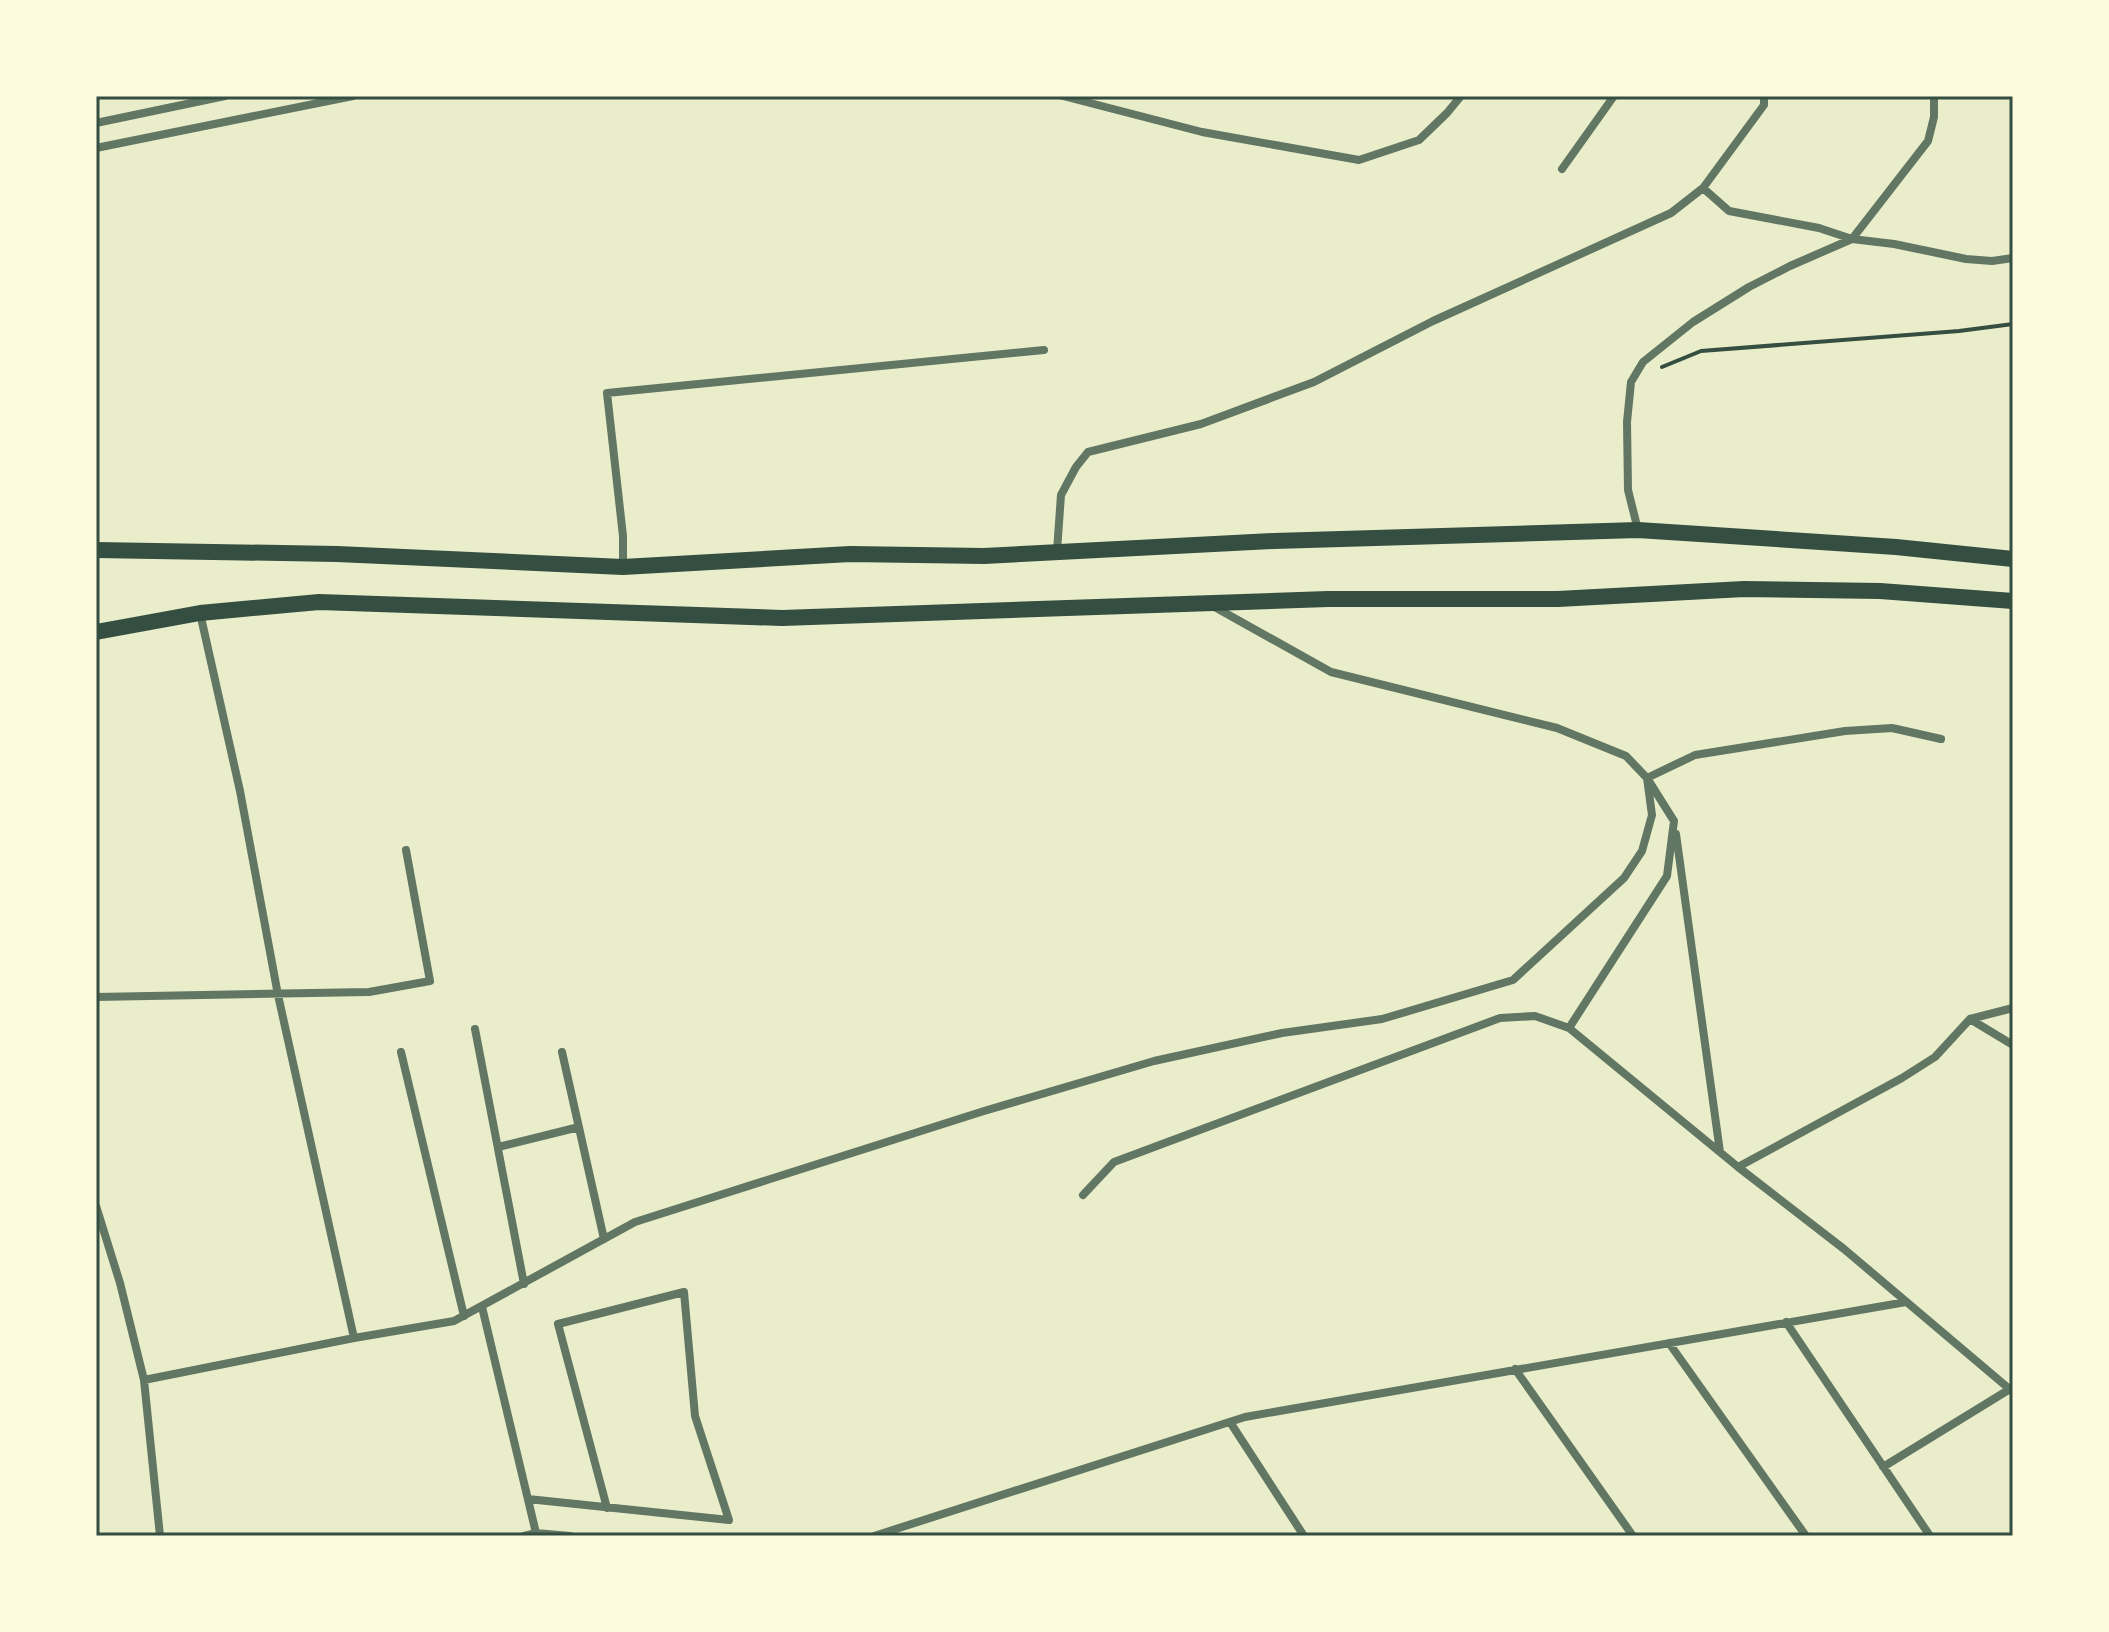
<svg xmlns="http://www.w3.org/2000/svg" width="2109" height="1632" viewBox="0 0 2109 1632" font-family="'Exo 2',sans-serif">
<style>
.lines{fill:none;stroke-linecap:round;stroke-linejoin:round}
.path{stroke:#344e41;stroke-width:4}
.minor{stroke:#617663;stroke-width:8}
.secondary{stroke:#344e41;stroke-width:16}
.neatline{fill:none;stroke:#344e41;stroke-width:3}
</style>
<rect width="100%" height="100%" fill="#e9edc9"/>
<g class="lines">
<path class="path" d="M 1662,367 L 1701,351 L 1959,331 L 2013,324"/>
<path class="minor" d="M 1063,96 L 1202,132 L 1359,160 L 1419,140 L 1447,113 L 1461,96
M 96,123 L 225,96
M 96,148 L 353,96
M 1562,169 L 1614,96
M 1703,188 L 1729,211 L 1819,228 L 1852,239 L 1894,244 L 1966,259 L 1992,261 L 2013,258
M 1638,530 L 1628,490 L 1627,422 L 1631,382 L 1643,362 L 1693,322 L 1749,287 L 1790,266 L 1852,239 L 1928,141 L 1934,117 L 1934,96
M 1057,551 L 1061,495 L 1076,467 L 1088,452 L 1201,424 L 1314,382 L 1433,321 L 1671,213 L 1703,188 L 1764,105 L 1764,96
M 623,567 L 623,536 L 607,393 L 1044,350
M 1211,605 L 1331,672 L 1557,728 L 1626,756 L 1647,778 L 1674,821 L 1667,876 L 1569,1028 L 1738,1167 L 1844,1249 L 2013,1392
M 200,613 L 240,791 L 278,995 L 354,1338 L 454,1321 L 635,1222 L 984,1111 L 1154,1061 L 1282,1033 L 1382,1019 L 1513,980 L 1624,878 L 1642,851 L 1652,815 L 1647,778 L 1695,755 L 1845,731 L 1892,728 L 1941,739
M 1676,834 L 1720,1152
M 96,997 L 369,992 L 430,981 L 406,850
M 1970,1019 L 2013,1045
M 475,1029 L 524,1284
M 401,1052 L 464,1316
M 562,1052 L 604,1239
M 498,1147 L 579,1127
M 1738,1167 L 1902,1078 L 1935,1057 L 1970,1019 L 2013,1008
M 1083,1195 L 1114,1162 L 1500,1018 L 1535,1016 L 1569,1028
M 96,1206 L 120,1283 L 144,1380 L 160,1536
M 482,1307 L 536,1533
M 1786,1322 L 1930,1536
M 1669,1343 L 1806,1536
M 1515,1369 L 1633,1536
M 144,1380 L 354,1338
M 1230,1422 L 1304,1536
M 1883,1467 L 2010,1389
M 528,1499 L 729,1520 L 695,1416 L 684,1292 L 558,1324 L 607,1508
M 524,1536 L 536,1533 L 570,1536
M 874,1536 L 1245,1417 L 1906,1302"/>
<path class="secondary" d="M 96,550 L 337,554 L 623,567 L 850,554 L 984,556 L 1274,541 L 1638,530 L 1896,547 L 2013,559
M 96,632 L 200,613 L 319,602 L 782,618 L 1328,599 L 1558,599 L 1744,589 L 1880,591 L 2013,601"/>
</g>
<rect width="2109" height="1632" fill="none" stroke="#fefae0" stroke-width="196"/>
<rect x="98" y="98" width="1913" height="1436" class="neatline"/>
</svg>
